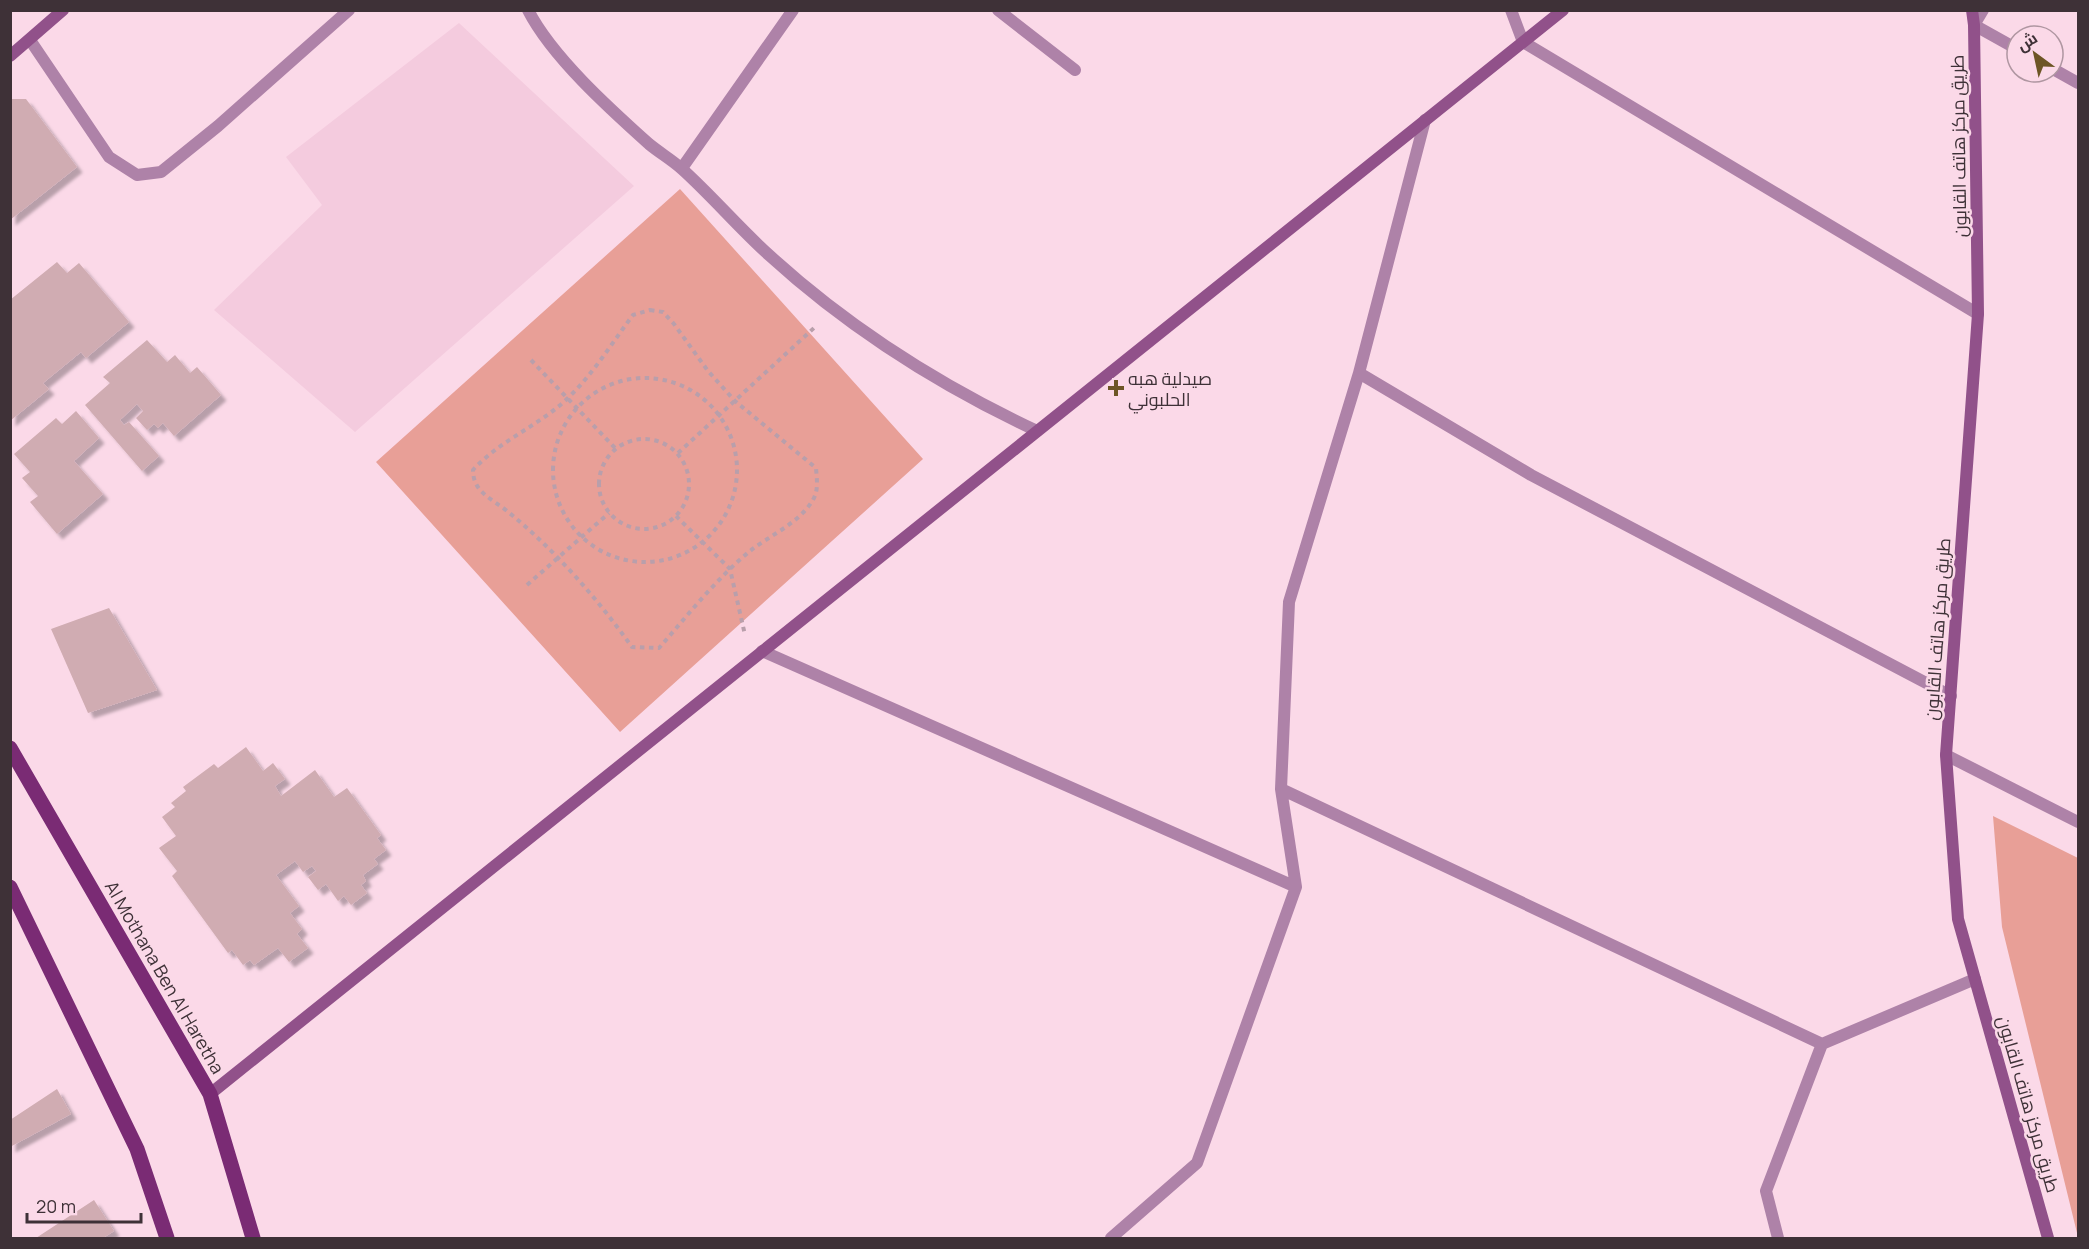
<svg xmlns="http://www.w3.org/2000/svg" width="2089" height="1249" viewBox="0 0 2089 1249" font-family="Manrope,Cairo,sans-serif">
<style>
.built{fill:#f4cbde}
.green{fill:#e89f97}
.building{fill:#d0acb2;filter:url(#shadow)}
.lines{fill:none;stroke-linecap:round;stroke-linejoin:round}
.path{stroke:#b99fab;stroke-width:4;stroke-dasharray:4.5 4.5;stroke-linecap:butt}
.minor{stroke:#ae82a8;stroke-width:12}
.secondary{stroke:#91518a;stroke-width:12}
.primary{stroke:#7a2b74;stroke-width:15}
.poi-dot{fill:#6d5525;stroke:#fbd9e8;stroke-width:2}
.labels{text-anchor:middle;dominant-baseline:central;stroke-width:5;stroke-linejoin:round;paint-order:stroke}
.street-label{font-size:18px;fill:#3e3137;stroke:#fbd9e8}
.poi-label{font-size:18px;fill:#3e3137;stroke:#fbd9e8;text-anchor:start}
</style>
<defs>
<filter id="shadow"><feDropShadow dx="5.5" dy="5.5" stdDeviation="1.5" flood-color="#0004"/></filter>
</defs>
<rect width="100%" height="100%" fill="#fbd9e8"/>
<path class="built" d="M 459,23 L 634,186 L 355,432 L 214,310 L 322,205 L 286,157 Z"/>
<path class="green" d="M 680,189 L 923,459 L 620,732 L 376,462 Z
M 1993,816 L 2078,858 L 2078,1237 L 2002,927 Z"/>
<path class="building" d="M 10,99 L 26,99 L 77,167 L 10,220 Z
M 57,262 L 67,273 L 79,263 L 129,322 L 86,358 L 81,352 L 43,383 L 49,389 L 10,421 L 10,300 Z
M 147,340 L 167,362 L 175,355 L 190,373 L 197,367 L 221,395 L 174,436 L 163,423 L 158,428 L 154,424 L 147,430 L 136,418 L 143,411 L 137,404 L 120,420 L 124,425 L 129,422 L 159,456 L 142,471 L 85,405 L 110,383 L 103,377 Z
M 76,411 L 99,438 L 74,461 L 103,494 L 57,534 L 30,502 L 38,496 L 22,478 L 30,472 L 14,454 L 56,418 L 62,424 Z
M 109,608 L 157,690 L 88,713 L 51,629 Z
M 246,747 L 263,771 L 273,763 L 285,779 L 275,786 L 281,796 L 315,770 L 334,797 L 347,788 L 381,835 L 377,838 L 386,850 L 374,859 L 378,864 L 363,875 L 366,881 L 361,885 L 367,893 L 351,905 L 344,896 L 338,901 L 326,884 L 318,890 L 308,877 L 316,871 L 312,866 L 303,872 L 295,861 L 276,875 L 299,906 L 290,913 L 302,929 L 297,934 L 308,948 L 289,962 L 278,948 L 254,965 L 250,960 L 243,965 L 232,950 L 228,953 L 172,876 L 177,871 L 159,848 L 176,836 L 162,817 L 175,807 L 171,803 L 186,791 L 183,787 L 214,764 L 218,768 Z
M 57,1089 L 71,1114 L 10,1147 L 10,1120 Z
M 94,1200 L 114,1231 L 103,1238 L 36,1238 Z"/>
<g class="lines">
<path class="path" d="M 650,310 L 663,312 L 674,324 L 708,371 L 735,401 L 816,468 C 817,481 819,492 811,503 C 797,524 769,536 750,551 C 716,579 688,615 659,648 L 632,647 C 596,597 555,550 507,511 C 491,498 473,492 473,470 C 500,440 539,426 568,398 C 593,374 612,343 633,315 Z
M 531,360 L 616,449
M553 470a92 92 0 1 1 184 0a92 92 0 1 1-184 0Z
M599 484a45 45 0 1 1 90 0a45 45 0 1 1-90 0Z
M 678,453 L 815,327
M 676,516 L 730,569 L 745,635
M 527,585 L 609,513"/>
<path class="minor" d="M 528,10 C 552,57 610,109 649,144 C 660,153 672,160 682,169 C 712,196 739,228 769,255 C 850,329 939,385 1037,431
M 998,10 L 1075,70
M 1511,10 L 1523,42 L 1978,314
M 1983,10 L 1974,25 L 2017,49
M 30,40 L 109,157 L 137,175 L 161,172 L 218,126 L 349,10
M 2053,69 L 2078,83
M 682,168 L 793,10
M 1359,373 L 1531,475 L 1951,696
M 762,651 L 1296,887 L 1197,1163 L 1111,1238
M 1946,755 L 2078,822
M 1281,789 L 1822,1044 L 1975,979
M 1296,887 L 1281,789 L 1289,602 L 1359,373 L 1425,120
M 1778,1238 L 1766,1191 L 1822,1044"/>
<path class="secondary" d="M 1972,10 L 1974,25 L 1978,314 L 1946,755 L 1958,919 L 2048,1238
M 10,56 L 63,10
M 210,1094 L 1563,10"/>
<path class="primary" d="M 10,748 L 210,1094 L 253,1238
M 10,887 L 137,1149 L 167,1238"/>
</g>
<path class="poi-dot" d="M1113 379h6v6h6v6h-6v6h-6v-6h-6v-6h6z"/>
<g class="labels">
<g class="street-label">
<text transform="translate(1958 146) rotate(-91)">طريق مركز هاتف القابون</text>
<text transform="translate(1937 629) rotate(-86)">طريق مركز هاتف القابون</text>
<text transform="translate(165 977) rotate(60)">Al Mothana Ben Al Haretha</text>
<text transform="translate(2029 1104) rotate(74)">طريق مركز هاتف القابون</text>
</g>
<g class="poi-label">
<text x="1128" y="378">صيدلية هبه<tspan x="1128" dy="21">الحلبوني</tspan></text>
</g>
</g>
<rect width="2089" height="1249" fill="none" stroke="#3e3137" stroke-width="24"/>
<g transform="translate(2035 54) rotate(327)"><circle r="28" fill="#fbd9e8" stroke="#af96a1" stroke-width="1.5"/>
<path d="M0-4.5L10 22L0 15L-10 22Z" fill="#6d5525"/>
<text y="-9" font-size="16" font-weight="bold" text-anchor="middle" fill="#3e3137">ش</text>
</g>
<path d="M27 1213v9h114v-9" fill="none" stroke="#3e3137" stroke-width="3"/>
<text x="36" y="1213" font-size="18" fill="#3e3137" stroke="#fbd9e8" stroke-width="4.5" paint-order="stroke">20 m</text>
</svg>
